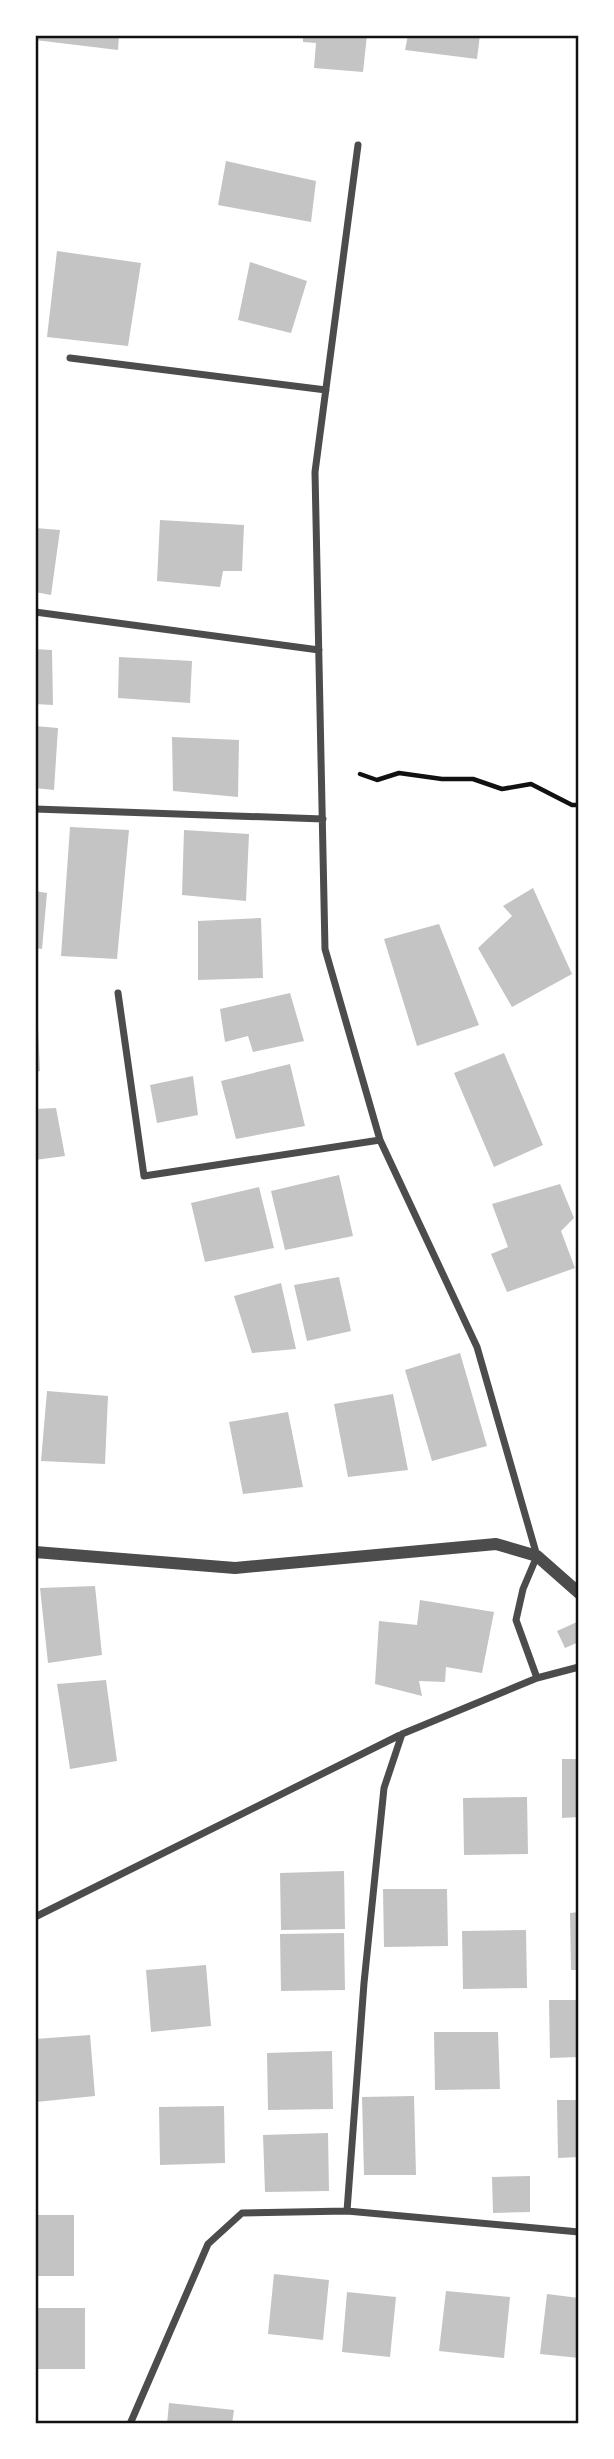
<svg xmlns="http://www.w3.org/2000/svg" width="614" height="2459" viewBox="0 0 614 2459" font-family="Manrope,sans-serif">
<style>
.building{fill:#c4c4c4}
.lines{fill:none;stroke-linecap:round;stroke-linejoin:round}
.path{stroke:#111;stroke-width:4.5}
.minor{stroke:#4c4c4c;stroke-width:7}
.tertiary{stroke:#4c4c4c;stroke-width:12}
.neatline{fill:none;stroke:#111;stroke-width:2.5}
</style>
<rect width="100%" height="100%" fill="#fff"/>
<path class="building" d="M 35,35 L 119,35 L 118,50 L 35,40 Z
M 303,35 L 367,35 L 363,72 L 314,68 L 316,43 L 303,42 Z
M 408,35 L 480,35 L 477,59 L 405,50 Z
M 226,161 L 316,181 L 311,222 L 218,205 Z
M 57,251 L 141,263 L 128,346 L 47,337 Z
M 250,262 L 307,281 L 291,333 L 238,320 Z
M 160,520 L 244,525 L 242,571 L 223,571 L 220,587 L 157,581 Z
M 35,528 L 60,530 L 51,595 L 35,592 Z
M 35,649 L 52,650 L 53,705 L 35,704 Z
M 119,657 L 192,661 L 190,703 L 118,698 Z
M 35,726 L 58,728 L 54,790 L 35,788 Z
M 172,737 L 239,740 L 238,797 L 173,791 Z
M 70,827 L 129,830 L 117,959 L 61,956 Z
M 184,830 L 249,834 L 246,901 L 182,895 Z
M 533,888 L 572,974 L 512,1007 L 478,948 L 512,916 L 503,906 Z
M 35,891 L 47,893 L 42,949 L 35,948 Z
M 261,918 L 263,978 L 198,980 L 198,921 Z
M 439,924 L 479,1025 L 417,1046 L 384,939 Z
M 290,993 L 304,1041 L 253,1052 L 248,1036 L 225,1042 L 220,1009 Z
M 35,1006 L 37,1006 L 40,1071 L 35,1072 Z
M 504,1053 L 543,1145 L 494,1167 L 454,1073 Z
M 290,1064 L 305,1126 L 236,1139 L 221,1081 Z
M 193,1076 L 198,1115 L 157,1123 L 150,1085 Z
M 56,1108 L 65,1156 L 35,1160 L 35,1109 Z
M 339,1175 L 353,1236 L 285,1250 L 271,1191 Z
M 560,1184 L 574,1218 L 561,1231 L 575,1268 L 507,1292 L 491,1254 L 508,1247 L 492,1204 Z
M 259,1187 L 274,1248 L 205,1262 L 191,1203 Z
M 339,1277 L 351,1331 L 307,1341 L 294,1285 Z
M 281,1283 L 296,1349 L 252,1353 L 234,1296 Z
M 460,1353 L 487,1446 L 432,1461 L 405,1370 Z
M 47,1391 L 108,1396 L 105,1464 L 41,1461 Z
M 393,1394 L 408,1470 L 348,1477 L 334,1404 Z
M 288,1412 L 303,1487 L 243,1494 L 229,1422 Z
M 95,1586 L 102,1655 L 48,1663 L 40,1588 Z
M 420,1600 L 494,1612 L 482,1673 L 446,1667 L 445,1682 L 419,1681 L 422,1696 L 375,1684 L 379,1621 L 417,1625 Z
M 577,1622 L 579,1642 L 565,1648 L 557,1631 Z
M 106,1680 L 117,1761 L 70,1769 L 57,1684 Z
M 562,1759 L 579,1759 L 579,1817 L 562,1818 Z
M 527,1797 L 528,1854 L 464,1855 L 463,1798 Z
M 344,1871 L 345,1929 L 281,1930 L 280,1873 Z
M 383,1889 L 447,1889 L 448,1946 L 384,1947 Z
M 579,1912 L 579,1970 L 571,1970 L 570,1913 Z
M 526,1930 L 527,1988 L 463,1989 L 462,1931 Z
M 344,1933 L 345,1990 L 281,1991 L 280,1934 Z
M 206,1965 L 211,2026 L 151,2032 L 146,1970 Z
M 549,2000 L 579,2000 L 579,2057 L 550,2058 Z
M 434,2032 L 498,2032 L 500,2089 L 435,2090 Z
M 90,2035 L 95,2096 L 36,2102 L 35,2039 Z
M 332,2051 L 333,2109 L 268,2110 L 267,2053 Z
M 414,2096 L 416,2175 L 364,2175 L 362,2097 Z
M 557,2100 L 579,2100 L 579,2157 L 558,2158 Z
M 224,2106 L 225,2163 L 160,2165 L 159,2107 Z
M 328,2133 L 329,2191 L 265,2192 L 263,2135 Z
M 530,2176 L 530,2212 L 493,2213 L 492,2177 Z
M 35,2215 L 74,2215 L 74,2276 L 35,2276 Z
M 274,2274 L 329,2280 L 323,2340 L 268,2334 Z
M 446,2291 L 510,2297 L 504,2358 L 439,2351 Z
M 347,2292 L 396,2297 L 390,2357 L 342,2352 Z
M 547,2294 L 579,2298 L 579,2358 L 540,2354 Z
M 35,2308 L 85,2308 L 85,2369 L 35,2369 Z
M 169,2403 L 234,2410 L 232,2424 L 167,2424 Z"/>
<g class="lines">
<path class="path" d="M 360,774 L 377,780 L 399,773 L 442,779 L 473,779 L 502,789 L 531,784 L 572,805 L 579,805"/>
<path class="minor" d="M 358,145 L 315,472 L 325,949 L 380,1140 L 477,1347 L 537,1556 L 523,1589 L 516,1620 L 537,1678
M 70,358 L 326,390
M 35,612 L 319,650
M 35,809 L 323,819
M 118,993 L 144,1176 L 380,1140
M 35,1917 L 402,1734 L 537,1678 L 579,1667
M 347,2211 L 364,1983 L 384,1788 L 402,1734
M 130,2424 L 208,2244 L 242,2213 L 347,2211 L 579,2232"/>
<path class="tertiary" d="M 35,1552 L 235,1568 L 496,1544 L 537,1556 L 579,1593"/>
</g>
<rect width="614" height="2459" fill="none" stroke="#ffffff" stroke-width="74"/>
<rect x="37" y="37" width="540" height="2385" class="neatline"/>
</svg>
